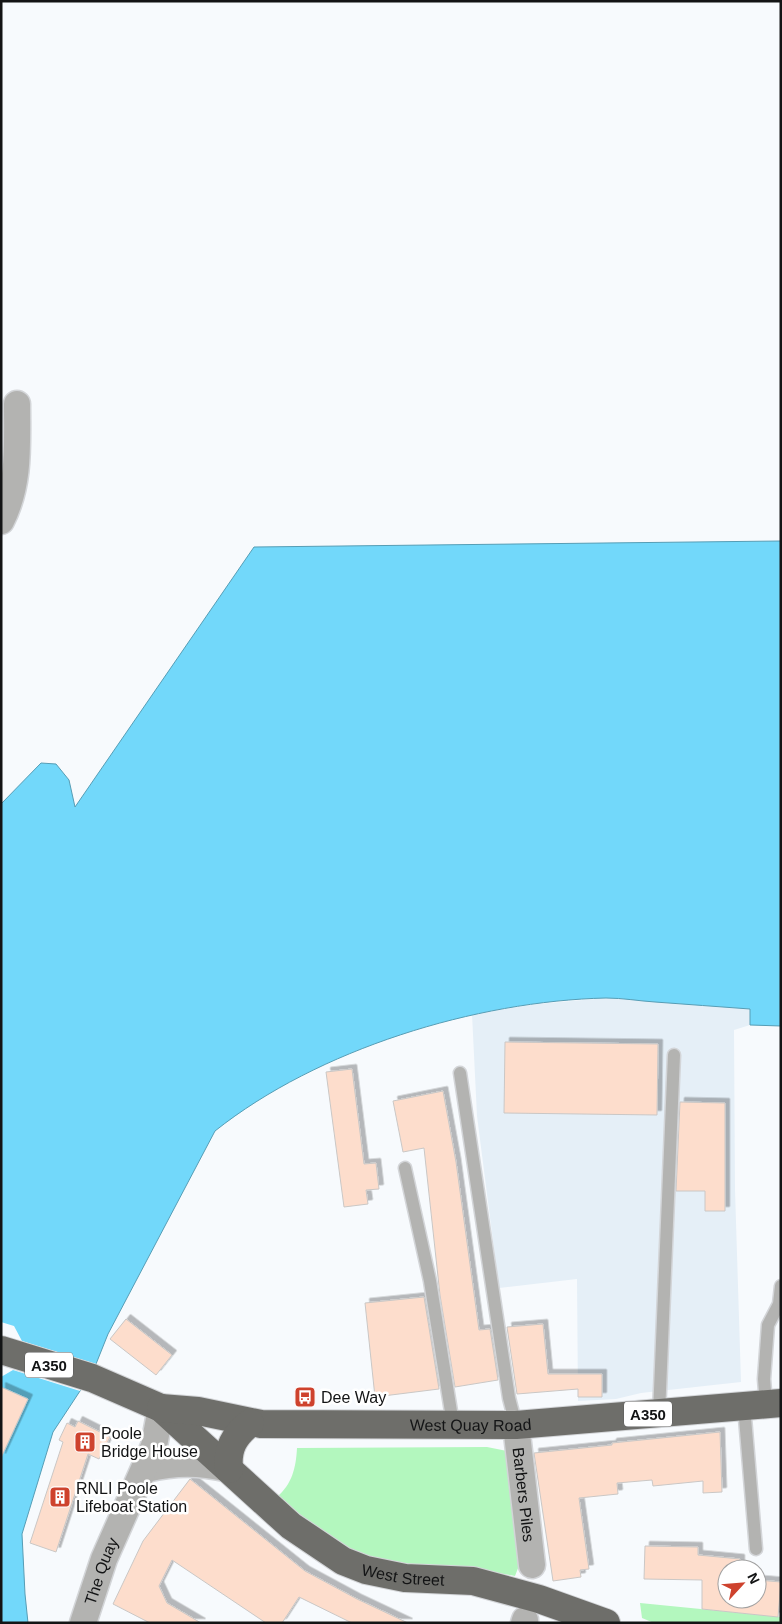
<svg xmlns="http://www.w3.org/2000/svg" width="782" height="1624" viewBox="0 0 782 1624" font-family="Arial,sans-serif">
<style>
.built{fill:#e5eff7}
.green{fill:#b3f7be}
.water{fill:#72d8fa;stroke:#569db5}
.pier{fill:#f7fafd}
.building{fill:#fdddcc;stroke:#cac7c5;filter:url(#shadow)}
.lines{fill:none;stroke-linecap:round;stroke-linejoin:round}
.service-casing{stroke:#d3d5d8;stroke-width:15}
.minor-casing{stroke:#d3d5d8;stroke-width:29}
.trunk-casing{stroke:#d3d5d8;stroke-width:30}
.service{stroke:#b3b3b1;stroke-width:12}
.minor{stroke:#b3b3b1;stroke-width:26}
.trunk{stroke:#6e6e6a;stroke-width:28}
.labels{text-anchor:middle;dominant-baseline:central;stroke-width:5;stroke-linejoin:round;paint-order:stroke}
.shield{fill:#fff;stroke:#5a5a5b;stroke-width:1}
.shield-label{font-size:15px;font-weight:bold;fill:#131415}
.poi-label{font-size:16px;fill:#131415;stroke:#fff;text-anchor:start}
.street-label{font-size:16px;fill:#131415;stroke:#fff}
</style>
<defs>
<filter id="shadow"><feDropShadow dx="4.5" dy="-4.5" stdDeviation="0" flood-color="#0004"/></filter>
</defs>
<rect width="100%" height="100%" fill="#f7fafd"/>
<path class="built" d="M 607,998 L 750,1009 L 750,1025 L 734,1030 L 735,1190 L 741,1382 L 641,1393 L 616,1399 L 578,1401 L 577,1279 L 499,1288 L 477,1116 L 472,1014 L 537,1004 Z"/>
<path class="green" d="M 487,1447 L 507,1451 L 520,1563 L 515,1576 C 480,1569 444,1570 408,1566 C 355,1560 317,1530 277,1497 C 292,1484 296,1468 297,1448 Z
M 640,1603 L 781,1617 L 781,1623 L 654,1623 L 642,1618 Z"/>
<path class="water" d="M 781,541 L 781,1026 L 750,1025 L 750,1009 C 718,1007 687,1004 655,1002 C 639,1001 623,998 606,998 C 476,1001 318,1049 215,1131 L 108,1334 L 96,1364 L 80,1391 L 53,1432 L 22,1534 L 25,1594 L 28,1623 L 1,1623 L 1,804 L 41,763 L 56,764 L 69,780 L 75,807 L 254,547 Z"/>
<path class="pier" d="M 1,1322 L 14,1326 L 22,1341 L 96,1364 L 80,1391 L 13,1370 L 1,1377 Z"/>
<path class="building" d="M 505,1042 L 658,1044 L 657,1115 L 504,1113 Z
M 352,1069 L 364,1164 L 376,1163 L 379,1189 L 366,1190 L 368,1204 L 344,1207 L 326,1072 Z
M 443,1091 L 456,1162 L 479,1330 L 490,1329 L 498,1380 L 455,1387 L 440,1295 L 424,1148 L 403,1152 L 393,1101 Z
M 680,1102 L 725,1103 L 725,1211 L 705,1211 L 705,1191 L 676,1191 Z
M 424,1297 L 439,1389 L 375,1397 L 365,1303 Z
M 126,1319 L 172,1355 L 156,1375 L 110,1339 Z
M 543,1324 L 548,1374 L 602,1374 L 602,1397 L 578,1397 L 578,1389 L 517,1394 L 507,1327 Z
M 1,1387 L 28,1399 L 1,1458 Z
M 78,1421 L 110,1437 L 99,1459 L 88,1454 L 56,1552 L 30,1543 L 63,1442 L 59,1440 L 67,1423 L 75,1427 Z
M 720,1432 L 722,1492 L 703,1493 L 703,1481 L 653,1486 L 652,1480 L 617,1483 L 618,1494 L 579,1498 L 589,1569 L 580,1570 L 581,1577 L 553,1581 L 534,1453 L 612,1445 L 612,1443 Z
M 190,1479 L 305,1571 L 357,1599 L 408,1623 L 352,1623 L 299,1597 L 282,1623 L 266,1623 L 172,1560 L 159,1586 L 167,1603 L 201,1623 L 150,1623 L 113,1604 L 143,1541 Z
M 645,1546 L 698,1547 L 698,1555 L 740,1559 L 740,1569 L 727,1569 L 727,1599 L 757,1599 L 757,1580 L 781,1582 L 778,1617 L 702,1609 L 702,1580 L 644,1579 Z"/>
<g class="lines">
<g class="service-casing">
<path id="service" d="M 460,1073 L 509,1398 L 516,1425
M 405,1168 L 430,1281 L 453,1424
M 766,1404 L 764,1379 L 768,1325 L 779,1304 L 781,1286
M 744,1406 L 756,1549
M 659,1414 L 674,1055"/>
</g>
<g class="minor-casing">
<g id="minor">
<path d="M 1,521 C 20,484 17,445 17,404"/>
<path id="s1" d="M 516,1425 L 532,1565"/>
<path d="M 146,1469 C 176,1462 199,1462 229,1469"/>
<path id="s2" d="M 83,1623 L 104,1559 L 154,1446 L 161,1408"/>
<path d="M 524,1623 L 525,1620"/>
</g>
</g>
<g class="trunk-casing">
<g id="trunk">
<path id="s3" d="M 1,1350 L 92,1378 L 161,1408 L 291,1526 L 343,1561 L 366,1570 L 405,1578 L 473,1581 L 539,1599 L 606,1623"/>
<path id="s4" d="M 161,1408 L 198,1411 L 261,1424 L 516,1425 L 781,1403"/>
<path d="M 229,1469 C 227,1448 234,1436 250,1423"/>
</g>
</g>
<use href="#service" class="service"/>
<use href="#minor" class="minor"/>
<use href="#trunk" class="trunk"/>
</g>
<defs>
<g id="bus-square" transform="scale(1.125)"><rect x="-9" y="-9" width="18" height="18" rx="4" fill="#ce422d" stroke="#fff"/><path d="M-5-6H5V4H4V6H2V4H-2V6H-4V4H-5ZM-3.5-4V0h7V-4ZM-3.5 1.2v1.5H-2V1.2ZM2 1.2v1.5H3.5V1.2Z" fill="#fff"/></g>
<g id="building-square" transform="scale(1.125)"><rect x="-9" y="-9" width="18" height="18" rx="4" fill="#ce422d" stroke="#fff"/><path d="M-4-6H4V6H1V3H-1V6H-4ZM-2.5-4.3h1.7v1.8h-1.7ZM.8-4.3h1.7v1.8H.8ZM-2.5-1h1.7V.8h-1.7ZM.8-1h1.7V.8H.8Z" fill="#fff"/></g>
</defs>
<g fill-rule="evenodd">
<use href="#bus-square" x="305" y="1397"/>
<use href="#building-square" x="85" y="1442"/>
<use href="#building-square" x="60" y="1497"/>
</g>
<g class="labels">
<g class="shield">
<rect x="25" y="1352.5" width="48" height="25" rx="4"/>
<rect x="624" y="1401.5" width="48" height="25" rx="4"/>
</g>
<g class="shield-label">
<text x="49" y="1365">A350</text>
<text x="648" y="1414">A350</text>
</g>
<g class="poi-label">
<text x="321" y="1397">Dee Way</text>
<text x="101" y="1433">Poole<tspan x="101" dy="18">Bridge House</tspan></text>
<text x="76" y="1488">RNLI Poole<tspan x="76" dy="18">Lifeboat Station</tspan></text>
</g>
<g class="street-label">
<text stroke="none"><textPath href="#s4" startOffset="311">West Quay Road</textPath></text>
<text stroke="none"><textPath href="#s1" startOffset="70">Barbers Piles</textPath></text>
<text stroke="none"><textPath href="#s2" startOffset="55">The Quay</textPath></text>
<text stroke="none"><textPath href="#s3" startOffset="471">West Street</textPath></text>
</g>
</g>
<rect width="782" height="1624" fill="none" stroke="#131415" stroke-width="5"/>
<g transform="translate(742 1584) rotate(64)"><circle r="24" fill="#ffffff" stroke="#a1a1a1"/>
<path d="M0-4L9 19L0 12L-9 19Z" fill="#ce422d"/>
<text y="-8" font-size="14" font-weight="bold" text-anchor="middle" fill="#131415">N</text>
</g>
</svg>
